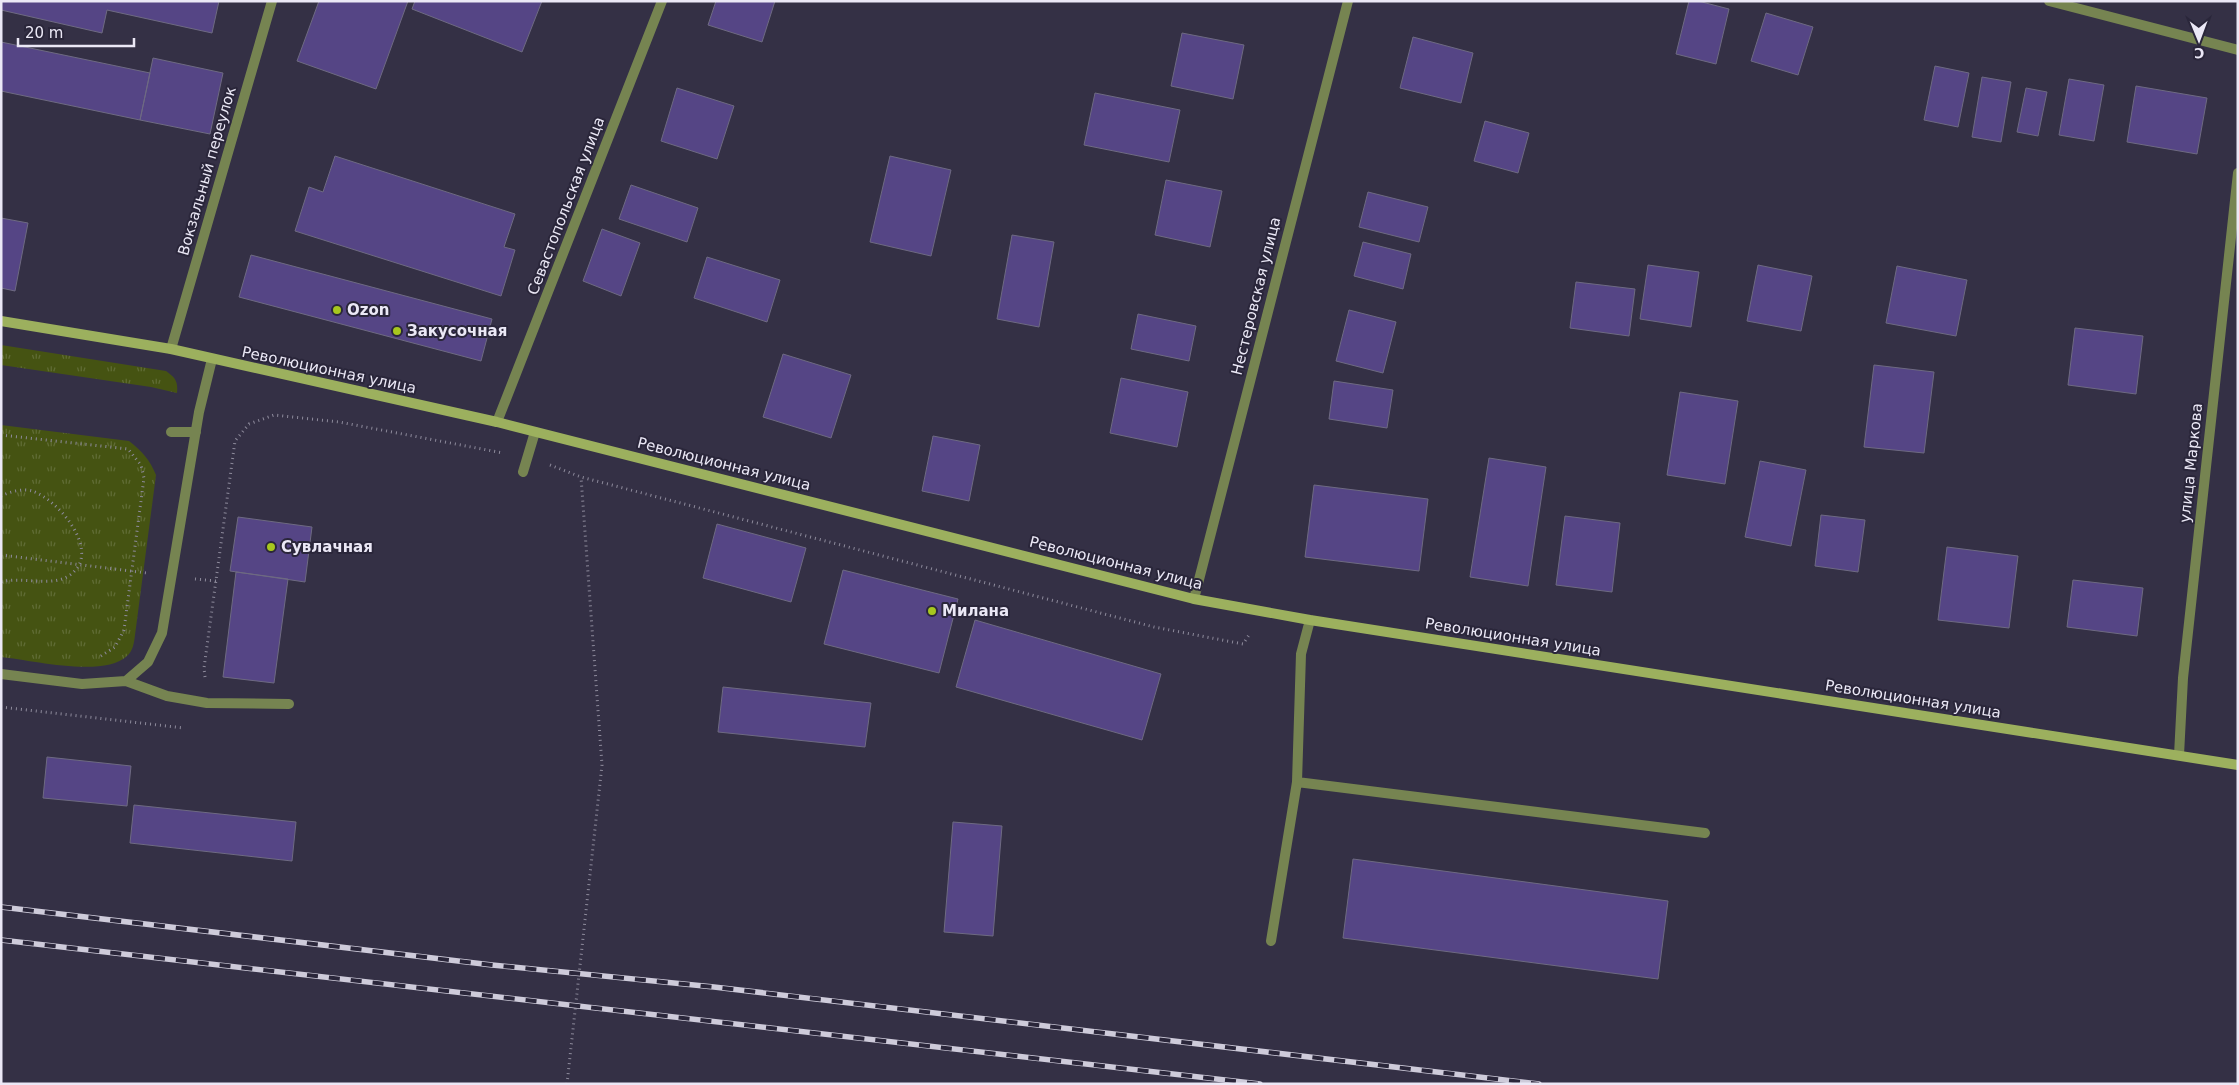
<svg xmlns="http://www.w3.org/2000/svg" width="2239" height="1085" viewBox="0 0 2239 1085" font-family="'DejaVu Sans',sans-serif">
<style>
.grass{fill:url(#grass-tufts)}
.building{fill:#554585;stroke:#6e6a82}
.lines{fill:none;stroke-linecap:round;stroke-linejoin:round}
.path{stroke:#8e8b9c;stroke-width:3;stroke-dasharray:1 4;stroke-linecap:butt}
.service{stroke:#768451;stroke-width:10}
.minor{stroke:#768451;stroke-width:10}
.secondary{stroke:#9cb05e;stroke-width:10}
.rail-casing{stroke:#cecbda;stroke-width:5.5}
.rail{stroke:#2a263a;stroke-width:4;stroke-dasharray:11;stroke-linecap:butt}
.poi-dot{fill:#a7c71e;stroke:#2a263a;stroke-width:2}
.labels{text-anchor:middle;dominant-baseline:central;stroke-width:4;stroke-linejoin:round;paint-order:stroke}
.street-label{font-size:15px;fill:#ebe8f6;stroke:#2a263a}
.poi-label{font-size:15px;font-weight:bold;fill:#ebe8f6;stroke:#2a263a;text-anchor:start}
</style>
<defs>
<pattern id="grass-tufts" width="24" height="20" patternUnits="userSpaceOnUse" patternTransform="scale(1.25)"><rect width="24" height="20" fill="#455312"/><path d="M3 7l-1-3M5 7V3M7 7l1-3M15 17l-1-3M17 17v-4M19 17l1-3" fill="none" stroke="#606c35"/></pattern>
</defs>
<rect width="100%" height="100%" fill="#343045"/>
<path class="grass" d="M 1,345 L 166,371 C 176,378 178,382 177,393 L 151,387 L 1,365 Z
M 1,425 L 129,441 C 142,451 150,460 156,475 L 135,635 C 134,643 133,651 127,656 C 104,678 31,660 1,657 Z"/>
<path class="building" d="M 1,1 L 219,1 L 212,33 L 107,10 L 102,33 L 1,10 Z
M 319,1 L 408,1 L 376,89 L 297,61 Z
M 415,1 L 542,1 L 522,52 L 412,9 Z
M 716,1 L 775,1 L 762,42 L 708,25 Z
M 1689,1 L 1698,1 L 1729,9 L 1716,64 L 1676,54 Z
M 1766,13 L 1813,27 L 1798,75 L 1751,61 Z
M 1182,33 L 1244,45 L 1233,99 L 1171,86 Z
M 1413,37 L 1473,53 L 1461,103 L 1400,88 Z
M 1,42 L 150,73 L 140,120 L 1,91 Z
M 153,58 L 223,73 L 210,134 L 140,120 Z
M 1935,66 L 1969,73 L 1958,127 L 1924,120 Z
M 1982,77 L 2011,82 L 2001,142 L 1972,137 Z
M 2069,79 L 2104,85 L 2094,141 L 2059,135 Z
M 2136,86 L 2207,98 L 2197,154 L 2127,142 Z
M 677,88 L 734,106 L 717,159 L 661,141 Z
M 2026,88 L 2047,92 L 2038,136 L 2017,132 Z
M 1095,93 L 1180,110 L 1169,162 L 1084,145 Z
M 1485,121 L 1529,133 L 1518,173 L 1474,161 Z
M 335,156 L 515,214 L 504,247 L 515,250 L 501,296 L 295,231 L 309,187 L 323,192 Z
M 890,156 L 951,170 L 931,256 L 870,242 Z
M 1166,180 L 1222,191 L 1210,247 L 1155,235 Z
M 631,185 L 698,208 L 687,242 L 619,219 Z
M 1368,192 L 1428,207 L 1419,242 L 1359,227 Z
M 1,218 L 28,223 L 15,291 L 1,288 Z
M 602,229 L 640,243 L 621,296 L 583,281 Z
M 1012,235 L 1054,242 L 1039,327 L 997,319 Z
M 1363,242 L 1411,254 L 1403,289 L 1354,276 Z
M 251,255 L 492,319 L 481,361 L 239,297 Z
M 707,257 L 780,280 L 767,322 L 694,298 Z
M 1648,265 L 1699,272 L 1691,327 L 1640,319 Z
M 1758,265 L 1812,276 L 1801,331 L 1747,321 Z
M 1897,266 L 1967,280 L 1956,336 L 1886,323 Z
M 1576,282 L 1635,289 L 1629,336 L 1570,328 Z
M 1349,310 L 1396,322 L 1383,373 L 1336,361 Z
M 1138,314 L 1196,326 L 1189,361 L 1131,349 Z
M 2075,328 L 2143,336 L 2136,394 L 2068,385 Z
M 783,354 L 851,375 L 831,438 L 763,417 Z
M 1874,365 L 1934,372 L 1924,453 L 1864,447 Z
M 1121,378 L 1188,392 L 1177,447 L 1110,433 Z
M 1334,381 L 1393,390 L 1387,428 L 1329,419 Z
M 1680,392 L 1738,401 L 1725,484 L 1667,475 Z
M 933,436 L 980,445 L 969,501 L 922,491 Z
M 1489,458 L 1546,467 L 1528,586 L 1470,577 Z
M 1760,461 L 1806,470 L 1791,546 L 1745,537 Z
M 1314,485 L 1428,499 L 1419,571 L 1305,557 Z
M 1821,515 L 1865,520 L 1858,572 L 1815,566 Z
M 1565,516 L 1620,523 L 1612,592 L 1556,585 Z
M 238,517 L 312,527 L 305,582 L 230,571 Z
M 717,524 L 806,548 L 791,602 L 703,578 Z
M 1947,547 L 2018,556 L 2009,628 L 1938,620 Z
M 843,570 L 958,599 L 939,673 L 824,644 Z
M 236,572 L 288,579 L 274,683 L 223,677 Z
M 2073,580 L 2143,588 L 2137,636 L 2067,627 Z
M 975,620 L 1161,674 L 1142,740 L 956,687 Z
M 723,687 L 871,703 L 865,747 L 718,732 Z
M 47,757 L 131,766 L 127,806 L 43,798 Z
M 134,805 L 296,822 L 292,861 L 130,843 Z
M 953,822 L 1002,826 L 993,936 L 944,932 Z
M 1353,859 L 1668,901 L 1658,979 L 1343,938 Z"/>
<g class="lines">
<path class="path" d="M 1,435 L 128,449 L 141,465 L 144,478 L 124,630 L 115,647 L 101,656
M 550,465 L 581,477 L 1154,627 L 1243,644 L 1249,635
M 1,496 C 9,492 23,488 32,491 C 58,499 103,552 70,575 C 52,588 22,576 1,582
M 1,555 L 147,573
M 195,579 L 216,581
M 205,677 L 204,668 L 235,441 L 249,424 L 274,415 L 339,422 L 503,453
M 1,707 L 184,728
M 567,1084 L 602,765 L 581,477"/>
<path class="service" d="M 171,432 L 196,432
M 523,472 L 535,432
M 1310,620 L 1301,654 L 1297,782 L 1705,833
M 1,674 L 82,684 L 126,681 L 148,662 L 162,633 L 199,412 L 212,359
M 126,681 L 167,696 L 207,703 L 289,704
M 1271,941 L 1297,782"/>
<path class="minor" d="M 2049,1 L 2238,50
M 171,349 L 272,1
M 497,422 L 662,1
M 1194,599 L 1348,1
M 2179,755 L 2183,678 L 2238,173"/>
<path class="secondary" d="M 1,321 L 171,349 L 497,422 L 1194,599 L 1310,620 L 2238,765"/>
<g class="rail-casing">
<path id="rail" d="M 1,907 L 492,965 L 714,987 L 1539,1084
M 1,940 L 1260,1084"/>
</g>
<use href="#rail" class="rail"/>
</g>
<g class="poi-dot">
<circle cx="337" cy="310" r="5"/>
<circle cx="397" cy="331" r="5"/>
<circle cx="271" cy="547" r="5"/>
<circle cx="932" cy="611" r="5"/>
</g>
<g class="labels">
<g class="street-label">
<text transform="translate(207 171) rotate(-74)">Вокзальный переулок</text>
<text transform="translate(566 206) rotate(-69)">Севастопольская улица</text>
<text transform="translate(1256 296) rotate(-76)">Нестеровская улица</text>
<text transform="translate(329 370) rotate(12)">Революционная улица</text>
<text transform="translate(2191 463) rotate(-84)">улица Маркова</text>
<text transform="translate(724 464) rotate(14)">Революционная улица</text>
<text transform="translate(1116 563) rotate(14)">Революционная улица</text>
<text transform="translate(1513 637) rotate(9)">Революционная улица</text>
<text transform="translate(1913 699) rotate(9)">Революционная улица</text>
</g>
<g class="poi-label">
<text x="347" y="310">Ozon</text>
<text x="407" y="331">Закусочная</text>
<text x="281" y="547">Сувлачная</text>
<text x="942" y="611">Милана</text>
</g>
</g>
<rect width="2239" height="1085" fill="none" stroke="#ebe8f6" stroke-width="5"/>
<g transform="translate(2199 40) rotate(179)" stroke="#2a263a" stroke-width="4" paint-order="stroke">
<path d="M0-4L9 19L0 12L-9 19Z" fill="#ebe8f6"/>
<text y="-8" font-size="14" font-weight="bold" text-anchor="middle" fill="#ebe8f6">С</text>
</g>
<path d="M18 38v8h116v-8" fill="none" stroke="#ebe8f6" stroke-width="2.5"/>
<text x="25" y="38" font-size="15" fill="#ebe8f6" stroke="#2a263a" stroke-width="4" paint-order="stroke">20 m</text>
</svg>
